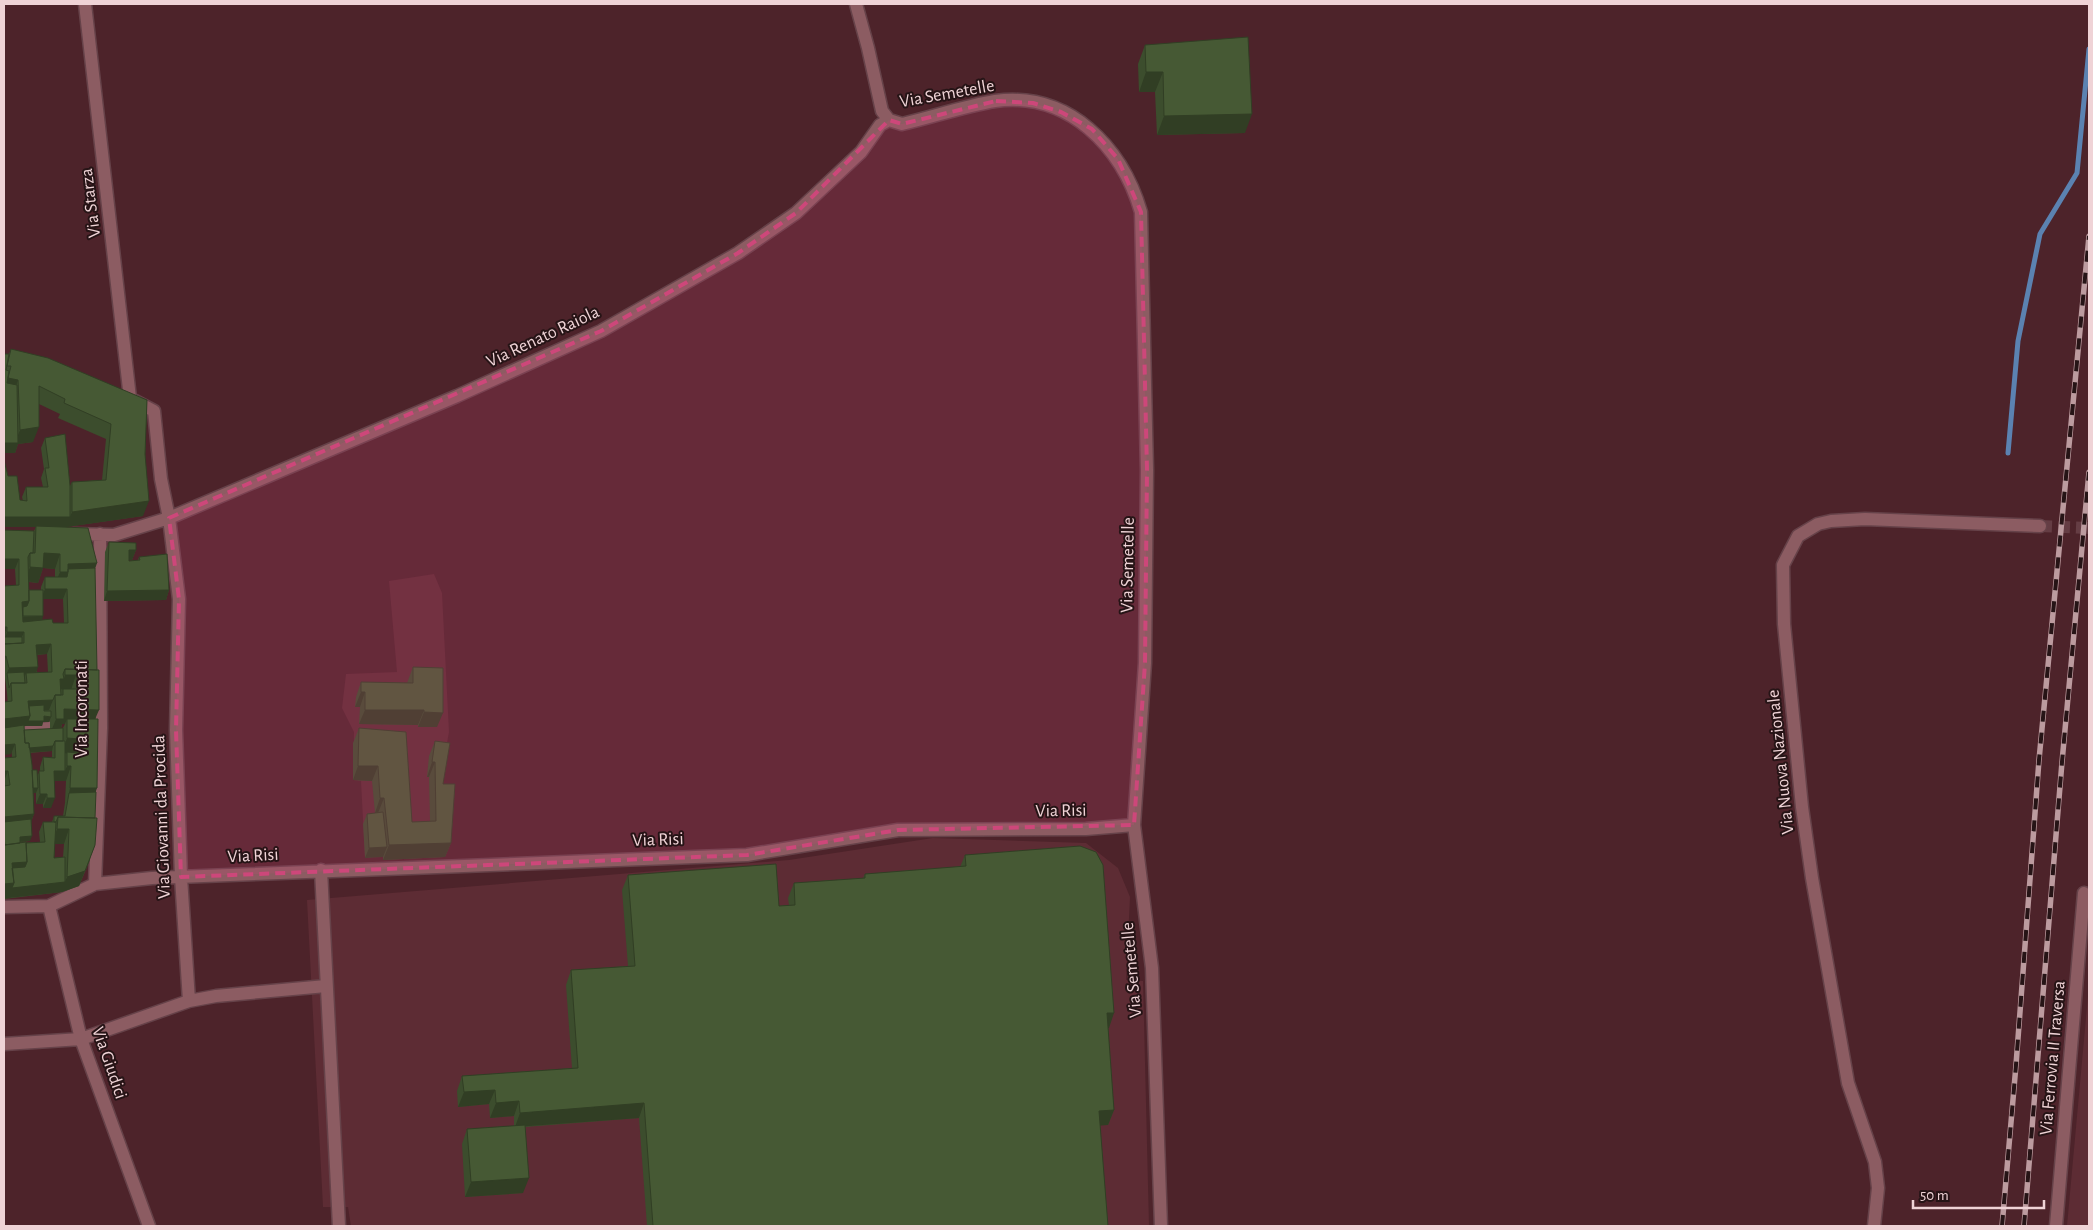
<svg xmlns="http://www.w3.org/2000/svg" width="2093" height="1230" viewBox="0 0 2093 1230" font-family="'Alegreya Sans',sans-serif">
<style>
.built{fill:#5d2c34}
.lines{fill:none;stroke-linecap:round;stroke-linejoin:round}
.stream{stroke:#5b82b1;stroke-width:5}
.minor-tunnel{stroke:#653d44;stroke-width:12;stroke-dasharray:12 6;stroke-linecap:butt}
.minor-casing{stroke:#664249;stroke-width:15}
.minor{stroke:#8c5c62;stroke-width:12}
.rail-casing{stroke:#bc9b9f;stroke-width:5.5}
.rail{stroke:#261416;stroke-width:4;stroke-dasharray:11;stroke-linecap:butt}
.wall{fill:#3c4d2d;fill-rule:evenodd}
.shaded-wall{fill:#313e24}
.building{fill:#465934;stroke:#313e24}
.marked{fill:#cd477a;fill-opacity:0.2;stroke:#cd477a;stroke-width:4;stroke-dasharray:10 6;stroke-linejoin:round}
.labels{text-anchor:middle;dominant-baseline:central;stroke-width:4;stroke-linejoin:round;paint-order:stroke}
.street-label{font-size:18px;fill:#efd3d6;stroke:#261416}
</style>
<rect width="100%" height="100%" fill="#4d232a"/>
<path class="built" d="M 434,574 L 442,593 L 449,732 L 437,798 L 445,842 L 445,857 L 383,860 L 383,857 L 365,858 L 361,781 L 353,780 L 354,732 L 342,708 L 346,674 L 397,672 L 389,581 Z
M 933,838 L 1086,843 L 1118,868 L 1130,897 L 1126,980 L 1143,981 L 1149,1226 L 351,1226 L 348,1207 L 323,1207 L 307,900 L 789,860 Z
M 2089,985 L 2089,1226 L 2067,1226 Z"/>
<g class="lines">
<path class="stream" d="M 2008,453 L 2018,341 L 2040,234 L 2077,173 L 2089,49"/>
<path class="minor-tunnel" d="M 2040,526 L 2089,528"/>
<g class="minor-casing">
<path id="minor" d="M 85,4 L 130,398
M 856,4 L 868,48 L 882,111 L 889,120 L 902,124 C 933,117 964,106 995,101 C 1069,91 1122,147 1141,212 L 1147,470 L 1145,663 L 1134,825 L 1152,968 L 1161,1226
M 73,534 L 114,535 L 169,518 L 457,396 L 601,331 L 738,253 L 796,213 L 861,152 L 880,125 L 889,120
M 4,733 L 50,728
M 321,870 L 339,1226
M 95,884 L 101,728 L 100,534
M 49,906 L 81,1039 L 149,1226
M 4,907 L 49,906 L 95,884 L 152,878 L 747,855 L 898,830 L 1086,829 L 1134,825
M 189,1001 L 216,996 L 326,986
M 4,1044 L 81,1039 L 189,1001 L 181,877 L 176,730 L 179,599 L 169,518 L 161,479 L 154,411 L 133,400
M 1874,1226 L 1878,1188 L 1875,1162 L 1848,1083 L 1812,878 L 1802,807 L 1784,624 L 1783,565 L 1798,536 L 1818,524 L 1831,521 L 1865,519 L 2040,526
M 2056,1226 L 2084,893"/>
</g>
<use href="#minor" class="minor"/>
<g class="rail-casing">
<path id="rail" d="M 2002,1226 L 2016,1065 L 2039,760 L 2089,236
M 2024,1226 L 2062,762 L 2089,472"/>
</g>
<use href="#rail" class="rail"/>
</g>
<path class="wall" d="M 1145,45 L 1245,133 L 1157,135 L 1155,92 L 1139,92 L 1138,64 Z
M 11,349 L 147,400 L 143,516 L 66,527 L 95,568 L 96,792 L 90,860 L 79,886 L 62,892 L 4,899 L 4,786 L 5,786 L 4,781 L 4,758 L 12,757 L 7,693 L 4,671 L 4,586 L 16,585 L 15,569 L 4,569 L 34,531 L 36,527 L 4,527 L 8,476 L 20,500 L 23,501 L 22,497 L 26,487 L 43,487 L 41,478 L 44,469 L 41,448 L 45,438 L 70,486 L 72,482 L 102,480 L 106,439 L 58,418 L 60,414 L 39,404 L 33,442 L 18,444 L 15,453 L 4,354 L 9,354 ZM 43,568 L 55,569 L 55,577 L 45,577 L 41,587 L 41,590 L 29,590 L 29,582 L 38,583 ZM 43,599 L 63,599 L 64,623 L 53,623 L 42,620 ZM 47,654 L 48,672 L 37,672 L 37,655 ZM 50,720 L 50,729 L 24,730 L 24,726 L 42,726 L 43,722 L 49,722 ZM 62,724 L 65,724 L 63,728 L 61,729 ZM 52,751 L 52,757 L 43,757 L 40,767 L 40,771 L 37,776 L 32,770 L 30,753 ZM 54,781 L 66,781 L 65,803 L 63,816 L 54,816 L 52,822 L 43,822 L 39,832 L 40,842 L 20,843 L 20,842 L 30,841 L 31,822 L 34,814 L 33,793 L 36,793 L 36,804 L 43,804 L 43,808 L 51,808 ZM 55,844 L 64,844 L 63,857 L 54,858 Z
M 109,542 L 136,550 L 132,560 L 129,560 L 129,561 L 138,560 L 139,557 L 169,590 L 166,600 L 104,601 L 105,552 Z
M 413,667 L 437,727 L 418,727 L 418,725 L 359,724 L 360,707 L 355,707 L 356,697 L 361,682 L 407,683 Z
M 359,728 L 412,822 L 430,822 L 429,777 L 427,777 L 429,756 L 435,741 L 443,784 L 451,843 L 445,857 L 383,860 L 383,856 L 365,858 L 363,824 L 367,814 L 375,813 L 372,781 L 353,780 L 353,743 Z
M 965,855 L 1109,1028 L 1108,1028 L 1114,1110 L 1108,1125 L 1100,1125 L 1108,1226 L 647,1226 L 639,1118 L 525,1127 L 523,1193 L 465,1197 L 462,1144 L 467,1129 L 514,1126 L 514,1116 L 490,1118 L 489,1104 L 458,1107 L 457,1091 L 462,1076 L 572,1068 L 566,985 L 571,970 L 628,966 L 622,890 L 628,875 L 779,906 L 789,905 L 788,898 L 794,883 L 863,878 L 865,874 L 960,867 Z"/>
<path class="shaded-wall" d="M 1146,72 L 1163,72 L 1155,92 L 1139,92 Z
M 1252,114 L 1245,133 L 1157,135 L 1164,116 Z
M 8,378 L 18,380 L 13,395 L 4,391 Z
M 39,427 L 33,442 L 18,444 L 15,453 L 4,453 L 4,443 L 15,443 L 20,430 Z
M 149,501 L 143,516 L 66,527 L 4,527 L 4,517 L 70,517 L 72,512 Z
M 129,550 L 136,550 L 132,560 L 125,560 Z
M 44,553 L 60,554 L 55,569 L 43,568 L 38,583 L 25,581 L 30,567 Z
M 4,559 L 19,559 L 15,569 L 4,569 Z
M 97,563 L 92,578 L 54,587 L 60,572 L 68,564 Z
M 45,589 L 67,589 L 63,599 L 41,599 Z
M 169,590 L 166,600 L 104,601 L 107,591 Z
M 29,601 L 25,611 L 21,612 L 22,602 Z
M 43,616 L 42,621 L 19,622 L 21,617 Z
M 4,627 L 7,627 L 4,636 Z
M 7,632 L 24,632 L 20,642 L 4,642 Z
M 51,644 L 47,654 L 33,655 L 36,645 Z
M 6,656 L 4,664 L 4,657 Z
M 38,667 L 35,677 L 26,673 L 24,678 L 7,673 L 9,668 Z
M 65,674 L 76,675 L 71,690 L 57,689 L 60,679 L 64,679 Z
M 361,692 L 365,692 L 360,707 L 355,707 Z
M 53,700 L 49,710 L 27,711 L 28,701 Z
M 64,709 L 99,710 L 93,724 L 67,719 L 65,724 L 62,724 L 59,734 L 50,734 L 56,719 Z
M 365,710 L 424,710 L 418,725 L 359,724 Z
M 424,712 L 443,713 L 437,727 L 418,727 Z
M 30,716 L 51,717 L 49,722 L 43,722 L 42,726 L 26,726 L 4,729 L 4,719 Z
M 67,738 L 80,739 L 74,754 L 62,753 Z
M 15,744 L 11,754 L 4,755 L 4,745 Z
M 53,746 L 52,751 L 22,753 L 23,748 Z
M 432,762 L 435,762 L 429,777 L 427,777 Z
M 67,766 L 71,766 L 66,781 L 50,781 L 54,771 L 65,771 Z
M 358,766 L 378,766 L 372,781 L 353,780 Z
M 4,771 L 8,771 L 4,781 Z
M 30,788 L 38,788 L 36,793 L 29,793 Z
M 70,788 L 97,788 L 92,802 L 69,793 Z
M 40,794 L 47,794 L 43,804 L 36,804 Z
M 47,798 L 55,798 L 51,808 L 43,808 Z
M 380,798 L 384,798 L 378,813 L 375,813 Z
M 34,814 L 30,824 L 4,827 L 4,817 Z
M 57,829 L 69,829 L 64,844 L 52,844 Z
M 32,836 L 30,841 L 18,842 L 20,837 Z
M 451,843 L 445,857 L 383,860 L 389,845 Z
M 95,845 L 79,886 L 62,892 L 8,898 L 12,888 L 65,882 L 67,877 Z
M 387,847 L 383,857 L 365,858 L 369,848 Z
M 27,862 L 22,877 L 11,878 L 12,863 Z
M 14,883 L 8,898 L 4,899 L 4,884 Z
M 1107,1013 L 1114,1013 L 1109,1028 L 1101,1028 Z
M 495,1090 L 489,1104 L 458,1107 L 464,1092 Z
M 519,1101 L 514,1116 L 490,1118 L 496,1103 Z
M 644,1103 L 639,1118 L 515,1127 L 520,1113 Z
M 1114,1110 L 1108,1125 L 1094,1126 L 1099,1111 Z
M 529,1178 L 523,1193 L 465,1197 L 471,1182 Z"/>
<path class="building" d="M 1248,37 L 1252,114 L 1164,116 L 1163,72 L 1146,72 L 1145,45 Z
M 11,349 L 48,358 L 147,400 L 145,454 L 149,501 L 72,512 L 72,482 L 106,480 L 111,424 L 64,403 L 65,399 L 39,386 L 39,427 L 20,430 L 18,380 L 8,378 L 11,366 L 7,366 Z
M 4,354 L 9,354 L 6,370 L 9,371 L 7,383 L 17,385 L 18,443 L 4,443 Z
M 65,434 L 70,486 L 70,517 L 4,517 L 4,460 L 8,476 L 17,476 L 20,500 L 27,501 L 26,487 L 48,487 L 45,468 L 49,468 L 45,438 Z
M 36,526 L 88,528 L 97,563 L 68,564 L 68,572 L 60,572 L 60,554 L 44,553 L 43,568 L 30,567 L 30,553 L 35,553 Z
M 4,530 L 34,531 L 33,553 L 30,553 L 28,557 L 29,601 L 22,602 L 23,622 L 52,619 L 53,623 L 68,623 L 67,589 L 45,589 L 45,577 L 67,577 L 68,572 L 68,569 L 95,568 L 97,670 L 65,669 L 63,674 L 64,679 L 60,679 L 61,695 L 55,695 L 53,700 L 28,701 L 30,716 L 4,719 L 4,702 L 12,701 L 11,683 L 27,683 L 26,673 L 52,672 L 51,644 L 36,645 L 38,667 L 9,668 L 6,656 L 4,657 L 4,644 L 24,643 L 24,632 L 7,632 L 7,627 L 4,627 L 4,586 L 19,585 L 19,559 L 4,559 Z
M 109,542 L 136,543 L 136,550 L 129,550 L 129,561 L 140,560 L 139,557 L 167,554 L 169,590 L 107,591 Z
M 29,590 L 43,590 L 43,616 L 23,616 L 23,607 L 27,606 L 29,601 Z
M 4,632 L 5,632 L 5,637 L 22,637 L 22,643 L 4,644 Z
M 413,667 L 443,668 L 443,713 L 424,712 L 424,710 L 365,710 L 365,692 L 361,692 L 361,682 L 413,683 Z
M 65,669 L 99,670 L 99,710 L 64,709 L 64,719 L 56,719 L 55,695 L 63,695 L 63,689 L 77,689 L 76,675 L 65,675 Z
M 24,672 L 25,683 L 11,683 L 9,688 L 7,673 Z
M 44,705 L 44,711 L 51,711 L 51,717 L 44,716 L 44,721 L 28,721 L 30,716 L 29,706 Z
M 67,719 L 98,719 L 97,788 L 70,788 L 71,766 L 67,766 L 67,752 L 80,753 L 80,739 L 67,738 Z
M 24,725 L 25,743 L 29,743 L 32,765 L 34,814 L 4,817 L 4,786 L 10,785 L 8,771 L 4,771 L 4,758 L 16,757 L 15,744 L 4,745 L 4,728 Z
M 63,728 L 63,741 L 55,741 L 53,746 L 29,748 L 29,743 L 25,743 L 24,730 Z
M 359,728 L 406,732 L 412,822 L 436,821 L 435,762 L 432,762 L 435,741 L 450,743 L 443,784 L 455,784 L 451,843 L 389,845 L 384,798 L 380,798 L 378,766 L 358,766 Z
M 55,741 L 65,741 L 65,771 L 54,771 L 55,798 L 47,798 L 47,794 L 40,794 L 39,771 L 44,771 L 43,757 L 55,758 Z
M 32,770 L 37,770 L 38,788 L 33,788 Z
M 96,792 L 95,818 L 58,817 L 56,822 L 54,822 L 54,816 L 65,816 L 69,793 Z
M 383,812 L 387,847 L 369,848 L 367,814 Z
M 58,817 L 97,818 L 95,845 L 85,871 L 67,877 L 69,829 L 57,829 Z
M 31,819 L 32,836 L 20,837 L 20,843 L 5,845 L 4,839 L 4,822 Z
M 43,822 L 56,822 L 54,858 L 65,857 L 65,882 L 12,888 L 14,883 L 12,868 L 25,867 L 27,862 L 26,843 L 45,842 Z
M 26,842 L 27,862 L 12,863 L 14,883 L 4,884 L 4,845 Z
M 1080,846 L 1096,852 L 1103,865 L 1114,1013 L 1107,1013 L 1114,1110 L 1099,1111 L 1108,1226 L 653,1226 L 644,1103 L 520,1113 L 519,1101 L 496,1103 L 495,1090 L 464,1092 L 462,1076 L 578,1068 L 571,970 L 635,966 L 628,875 L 776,864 L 779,906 L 795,905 L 794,883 L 865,878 L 865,874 L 966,866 L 965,855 Z
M 525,1125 L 529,1178 L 471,1182 L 467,1129 Z"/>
<path class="marked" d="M 996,101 L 1033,103 L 1061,112 L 1092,129 L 1118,159 L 1141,212 L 1147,470 L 1145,663 L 1134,825 L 898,830 L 747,855 L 181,877 L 176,730 L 179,599 L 169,518 L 601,331 L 738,253 L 796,213 L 889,120 L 902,124 Z"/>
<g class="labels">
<g class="street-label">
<text transform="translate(947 94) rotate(-10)">Via Semetelle</text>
<text transform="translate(91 203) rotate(-97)">Via Starza</text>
<text transform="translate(543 337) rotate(-25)">Via Renato Raiola</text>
<text transform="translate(1128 565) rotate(-89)">Via Semetelle</text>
<text transform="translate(82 709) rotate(-90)">Via Incoronati</text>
<text transform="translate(1781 762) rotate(-96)">Via Nuova Nazionale</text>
<text transform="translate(1061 811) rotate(-1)">Via Risi</text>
<text transform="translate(162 817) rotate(-92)">Via Giovanni da Procida</text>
<text transform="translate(658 840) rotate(-2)">Via Risi</text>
<text transform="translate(253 856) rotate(-3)">Via Risi</text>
<text transform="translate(1132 970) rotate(-95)">Via Semetelle</text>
<text transform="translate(2053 1058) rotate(-85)">Via Ferrovia II Traversa</text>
<text transform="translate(109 1063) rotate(71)">Via Giudici</text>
</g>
</g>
<rect width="2093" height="1230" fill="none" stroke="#efd3d6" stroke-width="10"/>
<path d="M1913 1200v8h131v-8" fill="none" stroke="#efd3d6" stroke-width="2.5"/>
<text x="1920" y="1200" font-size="15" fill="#efd3d6" stroke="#261416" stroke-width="4" paint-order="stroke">50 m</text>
</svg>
